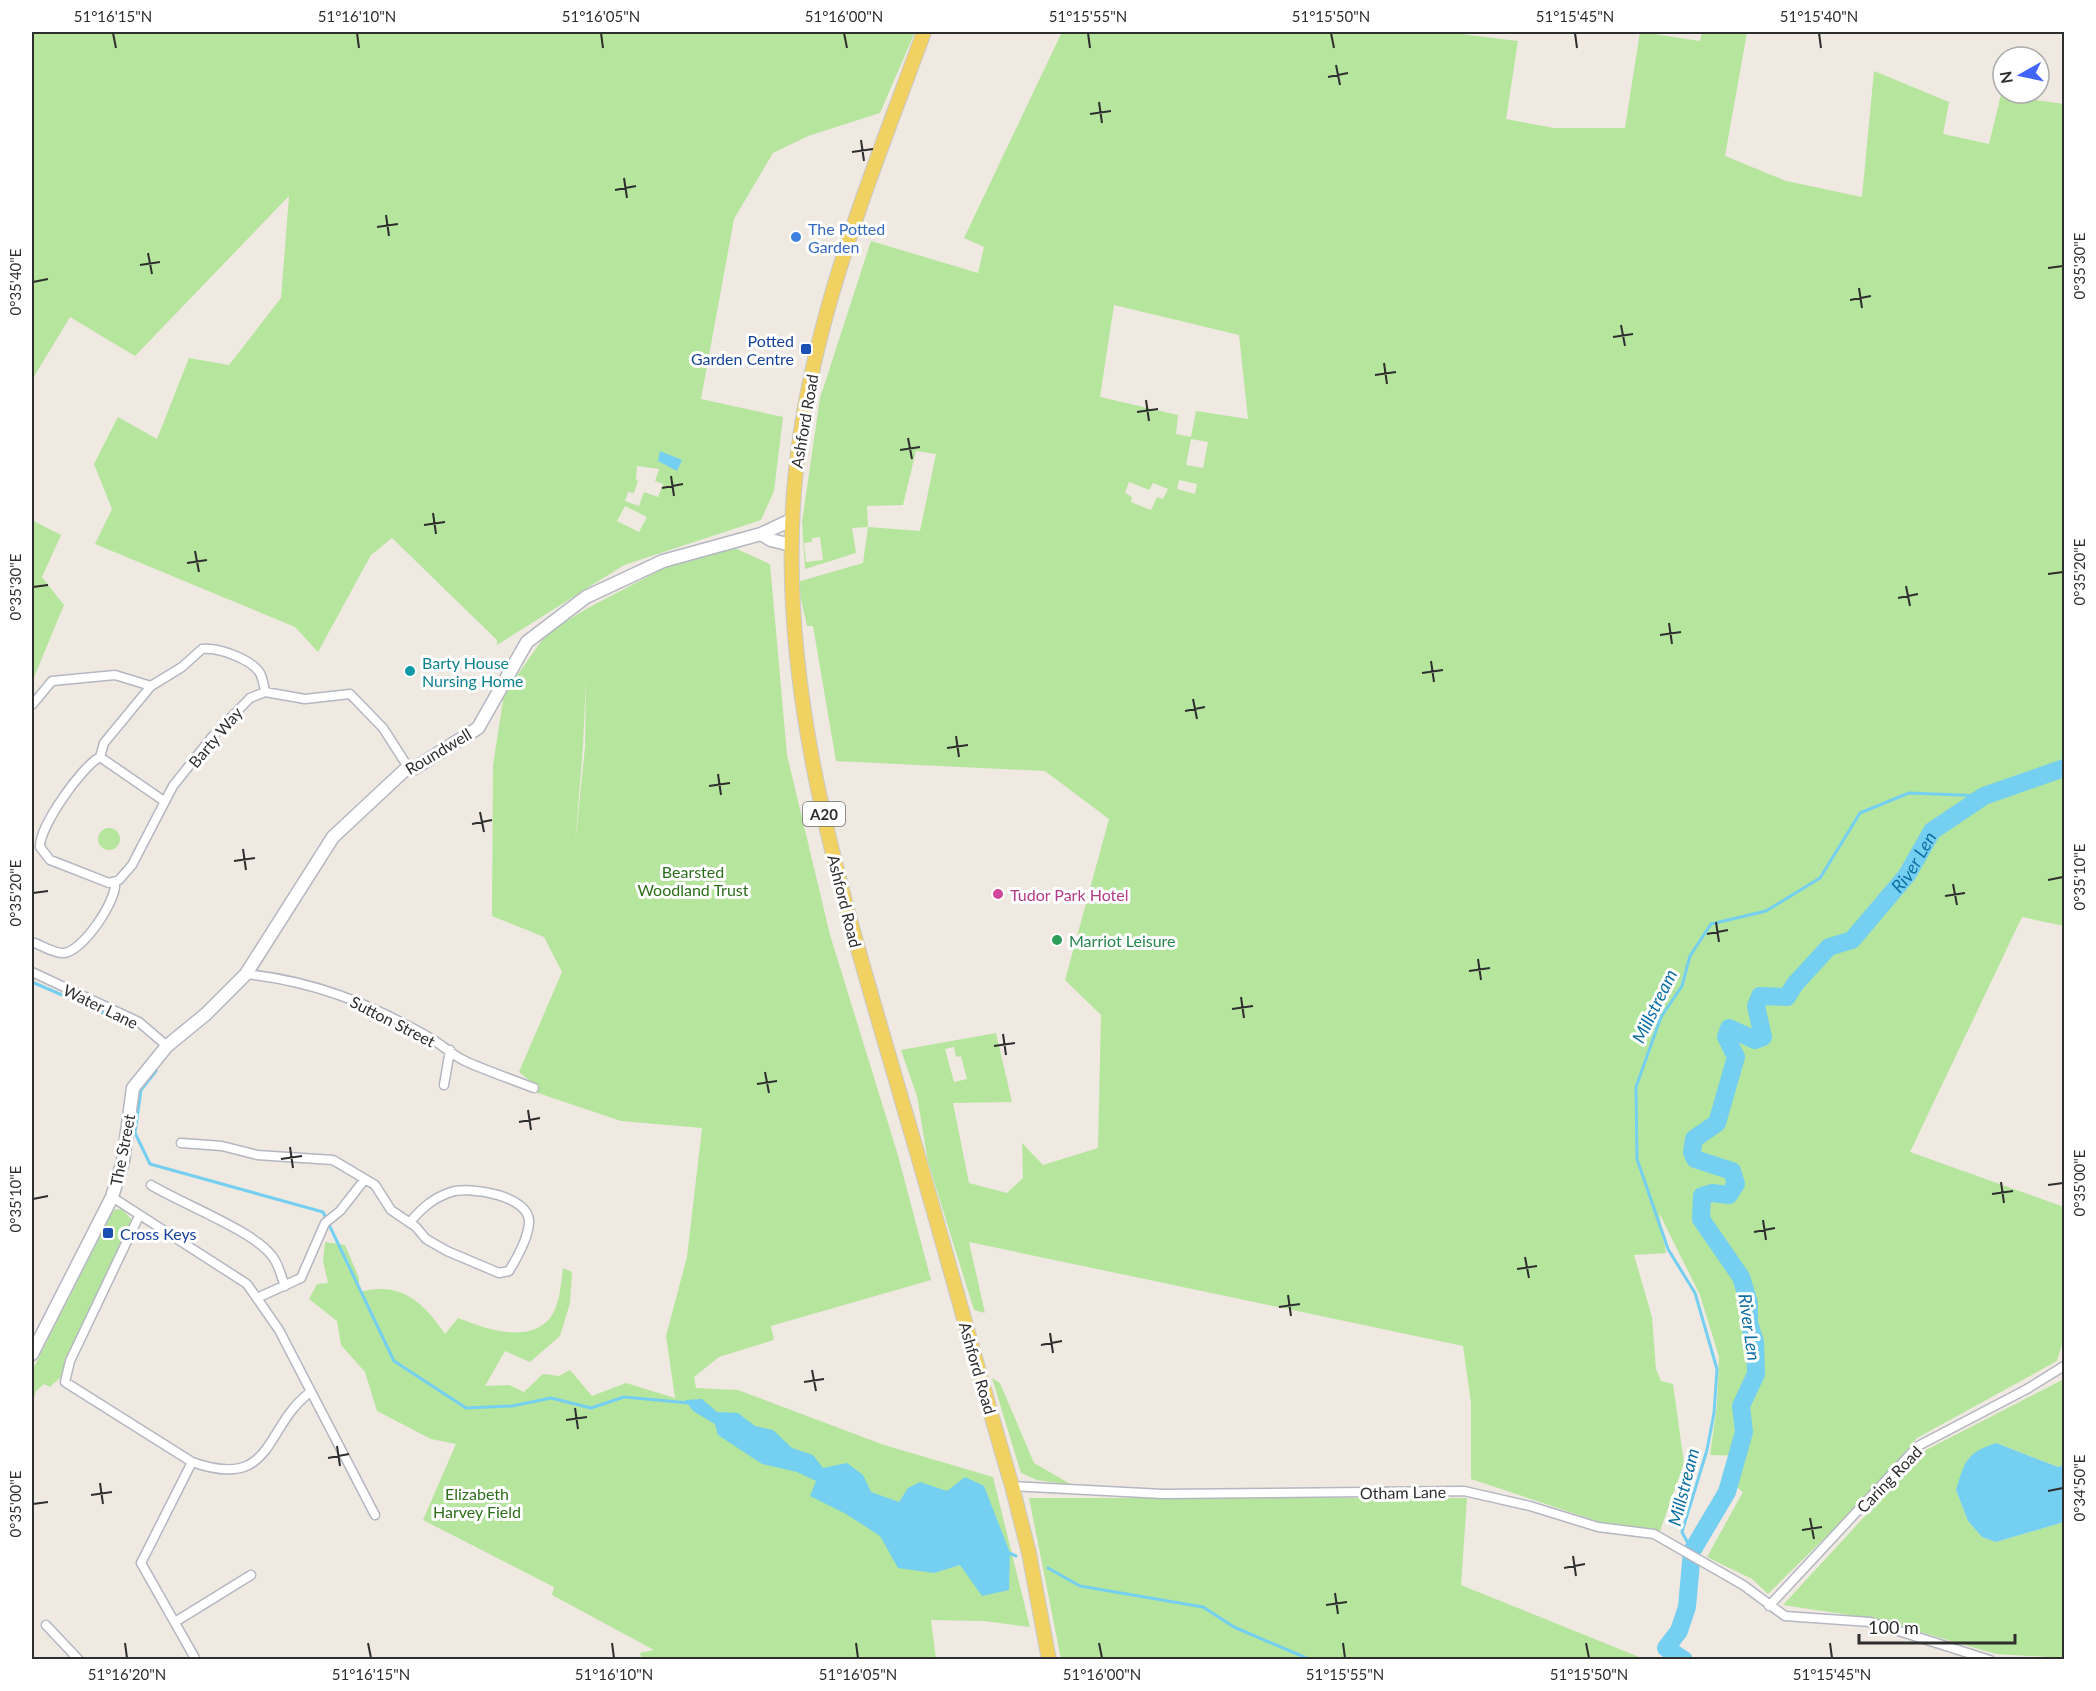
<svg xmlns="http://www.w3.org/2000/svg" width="2096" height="1691" viewBox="0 0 2096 1691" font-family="Lato,sans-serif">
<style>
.green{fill:#b6e59e;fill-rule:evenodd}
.water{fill:#75cff0}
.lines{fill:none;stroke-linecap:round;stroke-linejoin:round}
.stream{stroke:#75cff0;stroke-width:3}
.river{stroke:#75cff0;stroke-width:18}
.street-casing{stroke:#b4b7c1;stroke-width:11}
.secondary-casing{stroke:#b4b7c1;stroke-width:15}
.primary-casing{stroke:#c9c9c9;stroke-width:16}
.street{stroke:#fff;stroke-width:8}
.secondary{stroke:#fff;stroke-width:12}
.primary{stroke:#f2d163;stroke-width:14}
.ticks{fill:none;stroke:#2e2e2e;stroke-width:2}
.shop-dot{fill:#3f7fe0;stroke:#fff;stroke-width:2}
.transit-dot{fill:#1a4fb4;stroke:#fff;stroke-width:2}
.culture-dot{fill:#0f9aa8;stroke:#fff;stroke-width:2}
.hotel-dot{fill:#d1479c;stroke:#fff;stroke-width:2}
.leisure-dot{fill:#2e9e5b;stroke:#fff;stroke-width:2}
.labels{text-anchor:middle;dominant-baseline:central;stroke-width:6;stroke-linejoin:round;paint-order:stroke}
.shield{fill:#fff;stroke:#6d6d6d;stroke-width:1.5}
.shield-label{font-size:15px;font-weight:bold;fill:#2e2e2e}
.shop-label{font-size:16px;fill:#366cbe;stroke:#fff;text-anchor:start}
.transit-label{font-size:16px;fill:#164399;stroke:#fff;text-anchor:end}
.street-label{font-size:16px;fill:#2e2e2e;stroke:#fff}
.culture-label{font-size:16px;fill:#0d838f;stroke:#fff;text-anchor:start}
.park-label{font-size:16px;fill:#2c6e1b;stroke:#fff}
.hotel-label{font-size:16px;fill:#b23c85;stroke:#fff;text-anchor:start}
.leisure-label{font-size:16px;fill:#27864d;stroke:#fff;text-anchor:start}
.water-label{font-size:18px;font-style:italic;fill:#0d6fa3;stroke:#fff}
.neatline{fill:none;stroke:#2e2e2e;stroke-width:2}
.ticks-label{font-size:15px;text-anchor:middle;fill:#2e2e2e}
</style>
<rect width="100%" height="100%" fill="#efe9e1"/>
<path class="green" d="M 32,32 L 915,32 L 880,113 L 808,136 L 773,153 L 734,219 L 701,399 L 783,417 L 774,491 L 761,520 L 624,565 L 497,645 L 497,640 L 392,538 L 371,555 L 318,652 L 295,627 L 95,544 L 112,509 L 94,464 L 118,417 L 157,439 L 189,358 L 229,365 L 281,298 L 289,196 L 135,356 L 70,317 L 32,380 ZM 637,466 L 659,469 L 655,481 L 663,484 L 658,497 L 644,492 L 639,506 L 625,501 L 628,492 L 634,493 L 638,481 L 636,480 ZM 625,506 L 647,517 L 639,532 L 617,521 Z
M 1062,32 L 1445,32 L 1518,41 L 1506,119 L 1554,128 L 1625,128 L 1640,32 L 1700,41 L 1702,32 L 1747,32 L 1725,156 L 1786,181 L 1862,197 L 1874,71 L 1949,102 L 1943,134 L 1989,144 L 2001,95 L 2064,104 L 2064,926 L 2022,917 L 1910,1152 L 2064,1207 L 2064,1338 L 2057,1361 L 1917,1438 L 1870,1493 L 1768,1594 L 1752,1579 L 1707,1557 L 1743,1492 L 1732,1484 L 1741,1456 L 1710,1455 L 1717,1404 L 1719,1357 L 1700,1295 L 1659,1213 L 1666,1253 L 1634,1255 L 1652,1317 L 1656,1369 L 1661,1381 L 1673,1384 L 1684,1463 L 1660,1531 L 1603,1523 L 1471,1479 L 1471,1403 L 1463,1346 L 969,1242 L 985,1313 L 974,1310 L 928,1162 L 917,1096 L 901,1050 L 996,1033 L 1012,1102 L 953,1103 L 969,1183 L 1007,1193 L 1023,1178 L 1022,1143 L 1043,1165 L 1098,1148 L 1101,1015 L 1065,980 L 1109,819 L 1045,771 L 836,761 L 813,626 L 807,626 L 797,582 L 863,563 L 868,527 L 852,528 L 856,553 L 805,569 L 802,522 L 820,398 L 871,241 L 978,273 L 984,247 L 964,238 ZM 1114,305 L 1239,335 L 1248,419 L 1196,411 L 1191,437 L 1176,434 L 1178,415 L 1100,397 ZM 1191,439 L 1208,442 L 1203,468 L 1186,465 ZM 916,451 L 936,454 L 920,531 L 868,527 L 867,506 L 903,505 ZM 1179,480 L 1197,484 L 1195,494 L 1177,489 ZM 1129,482 L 1149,490 L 1153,483 L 1168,489 L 1163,499 L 1157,497 L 1151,510 L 1131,502 L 1132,497 L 1125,493 ZM 820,537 L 823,560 L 806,562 L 804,543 L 812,542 L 812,538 ZM 954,1047 L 956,1057 L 961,1056 L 967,1079 L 954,1082 L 945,1049 Z
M 32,520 L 61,535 L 42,577 L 64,605 L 32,682 Z
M 730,546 L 770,564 L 787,755 L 830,935 L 897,1152 L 931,1280 L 771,1326 L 774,1340 L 719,1357 L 694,1377 L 696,1388 L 738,1390 L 884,1445 L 993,1477 L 1030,1627 L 984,1621 L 931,1620 L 936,1659 L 642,1659 L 640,1653 L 654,1650 L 552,1595 L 554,1587 L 423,1520 L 456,1444 L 431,1439 L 377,1411 L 365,1372 L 341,1345 L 337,1321 L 309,1299 L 317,1284 L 328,1283 L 323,1261 L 325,1242 L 345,1245 L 359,1278 L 359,1292 C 400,1281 423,1301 445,1334 L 458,1318 C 484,1328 528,1345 550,1318 C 560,1305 561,1283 563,1268 L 572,1272 L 570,1303 L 560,1336 L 530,1362 L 505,1351 L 485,1386 L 509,1385 L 524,1392 L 543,1374 L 559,1376 L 570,1370 L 592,1396 L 626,1383 L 675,1398 L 666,1336 L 687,1257 L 702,1128 L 621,1121 L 532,1091 L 534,1084 L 519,1072 L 562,972 L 544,937 L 492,916 L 493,765 L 504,694 L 547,633 L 588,608 L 670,565 ZM 586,678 L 585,747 L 575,846 L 583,746 Z
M98 839a11 11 0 1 1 22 0a11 11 0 1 1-22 0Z
M 122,1209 L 132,1220 L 131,1227 L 66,1357 L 61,1377 L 50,1387 L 44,1384 L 36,1391 L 32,1405 L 32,1371 L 111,1215 L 114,1210 Z
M 992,1378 L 1000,1383 L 1034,1463 L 1072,1485 L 1037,1480 L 1021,1473 Z
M 2064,1379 L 2064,1465 L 2058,1467 L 1996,1443 L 1956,1490 L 1968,1521 L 1982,1537 L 1996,1542 L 2064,1522 L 2064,1658 L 1996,1654 L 1876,1619 L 1783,1605 L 1926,1450 Z
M 1029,1498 L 1467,1498 L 1461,1585 L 1644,1659 L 1061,1659 Z"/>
<path class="water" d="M 660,451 L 682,460 L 677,471 L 658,461 Z
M 702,1399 L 717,1412 L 738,1413 L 755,1426 L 773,1430 L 792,1448 L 813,1455 L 823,1468 L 847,1463 L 863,1475 L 871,1492 L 899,1502 L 908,1488 L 920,1482 L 947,1491 L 965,1477 L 984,1486 L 1010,1553 L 1009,1590 L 982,1596 L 960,1565 L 934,1573 L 898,1568 L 880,1536 L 846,1514 L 810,1496 L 816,1481 L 797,1472 L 762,1464 L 718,1435 L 715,1424 L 693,1411 L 685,1400 Z
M 1996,1443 L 2058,1467 L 2064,1465 L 2064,1522 L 1996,1542 L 1982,1537 L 1968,1521 L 1956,1490 C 1965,1461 1966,1453 1996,1443 Z"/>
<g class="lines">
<path class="stream" d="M 32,982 L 134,1026
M 156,1071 L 141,1090 L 135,1133 L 150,1164 L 323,1212 L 394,1361 L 466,1408 L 512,1406 L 551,1398 L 591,1408 L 624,1397 L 689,1403
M 1692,1551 L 1682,1532 L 1707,1450 L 1714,1413 L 1717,1369 L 1695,1293 L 1668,1249 L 1637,1159 L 1636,1087 L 1661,1017 L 1682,986 L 1690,956 L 1711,924 L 1766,911 L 1820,878 L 1860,813 L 1909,793 L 1984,796
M 1009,1553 L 1016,1556
M 1048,1568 L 1080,1586 L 1203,1607 L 1234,1627 L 1311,1660"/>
<path class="river" id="s1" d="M 1684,1660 L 1666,1648 L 1679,1631 L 1687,1607 L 1692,1551 L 1727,1492 L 1744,1432 L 1741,1406 L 1756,1374 L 1755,1342 L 1749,1323 L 1749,1303 L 1741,1277 L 1701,1219 L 1702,1196 L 1712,1193 L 1729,1195 L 1736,1184 L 1732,1171 L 1695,1159 L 1692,1152 L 1694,1139 L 1717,1123 L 1736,1057 L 1726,1037 L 1729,1028 L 1755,1040 L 1763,1037 L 1756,1006 L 1760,996 L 1787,997 L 1795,984 L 1829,947 L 1852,940 L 1907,875 L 1932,831 L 1984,796 L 2064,768"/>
<g class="street-casing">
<path id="street" d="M 32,705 L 52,681 L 115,675 L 151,686
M 100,757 L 104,743 L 151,686 L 182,667 L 202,649 C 218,647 251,659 260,673 C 263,679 264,686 265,692
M 164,801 L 100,757 C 82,766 39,827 40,847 L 50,860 L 58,863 L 109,883 L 119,880 L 132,865 L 173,786 L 212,737 L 250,698 L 265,692 L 305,699 L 350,694 L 383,728 L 408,767
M 32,942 C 41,945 53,953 62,953 C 81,955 118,899 115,882
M 32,972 L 139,1022 L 167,1046
M 246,974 C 313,981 368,1003 427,1036 C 440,1043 452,1055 465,1061 C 487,1071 511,1079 534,1088
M 444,1085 L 450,1050
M 181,1143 L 222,1146 L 257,1155 L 333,1160 L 375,1185 L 391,1210 L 416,1227 L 426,1239 L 447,1251 L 499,1273 L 509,1271 C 517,1258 528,1238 529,1223 C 531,1196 471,1186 451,1192 C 433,1198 422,1208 410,1222
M 151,1185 C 182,1204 254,1231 272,1256 C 279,1264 281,1277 285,1286
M 112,1197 L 247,1284 L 279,1330 L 375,1515
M 139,1216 L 70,1361 L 65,1382 L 192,1462 C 274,1491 263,1429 309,1393
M 257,1298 L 301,1278 L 325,1223 L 340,1211 L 365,1179
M 192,1462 L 141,1563 L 196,1660
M 1012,1486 L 1163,1494 L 1464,1491 L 1530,1506 L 1598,1527 L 1654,1534 L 1743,1585 L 1785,1616 L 1870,1622 L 1990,1660
M 1769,1606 L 1918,1446 L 2027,1389 L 2064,1366
M 175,1622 L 251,1575
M 46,1625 L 79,1660"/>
</g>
<g class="secondary-casing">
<path id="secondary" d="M 761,534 L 771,540 L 791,545
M 32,1354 L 112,1197 L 123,1161 L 133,1088 L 167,1046 L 206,1014 L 246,974 L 333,837 L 408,767 L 415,768 L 478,728 L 527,642 L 586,597 L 663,561 L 761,534 L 791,520"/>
</g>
<g class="primary-casing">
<path id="primary" d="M 924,32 C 871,177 809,324 795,480 C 775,693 844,899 902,1101 C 940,1229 974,1358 1012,1486 L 1029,1553 L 1049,1660"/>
</g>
<use href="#street" class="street"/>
<use href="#secondary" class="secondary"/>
<use href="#primary" class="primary"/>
</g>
<path class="ticks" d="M 113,33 L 116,48M 357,33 L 359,48M 601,33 L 603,48M 844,33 L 847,48M 1088,33 L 1090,48M 1331,33 L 1334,48M 1575,33 L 1577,48M 1819,33 L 1821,48M 1336,65 L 1340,85M 1328,77 L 1348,73M 1099,102 L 1102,123M 1090,114 L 1111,111M 861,140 L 864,161M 852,152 L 873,149M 624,178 L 627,198M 615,190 L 636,186M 386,215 L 389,236M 377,227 L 398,224M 148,253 L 152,274M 140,265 L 160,262M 2048,268 L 2063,266M 33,282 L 48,279M 1859,288 L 1862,308M 1850,300 L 1871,296M 1621,325 L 1625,346M 1613,337 L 1633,334M 1384,363 L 1387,384M 1375,375 L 1396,372M 1146,400 L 1149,421M 1137,412 L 1158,409M 908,438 L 912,459M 900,450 L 920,447M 671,476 L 674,496M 662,488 L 683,484M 433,513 L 436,534M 424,525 L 445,522M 195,551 L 199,572M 187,563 L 207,560M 2048,574 L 2063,572M 1906,586 L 1910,606M 33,587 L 48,585M 1898,598 L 1918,594M 1669,623 L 1672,644M 1660,635 L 1681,632M 1431,661 L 1434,682M 1422,673 L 1443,670M 1193,699 L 1197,719M 1185,711 L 1205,707M 956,736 L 959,757M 947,748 L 968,745M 718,774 L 721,795M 709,786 L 730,783M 480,812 L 484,832M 472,824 L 492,820M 243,849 L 246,870M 234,861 L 255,858M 2048,880 L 2063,877M 1953,884 L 1957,905M 33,893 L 48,891M 1945,896 L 1965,893M 1716,922 L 1719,942M 1707,934 L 1728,930M 1478,959 L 1481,980M 1469,971 L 1490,968M 1241,997 L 1244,1018M 1232,1009 L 1253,1006M 1003,1034 L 1006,1055M 994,1046 L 1015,1043M 765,1072 L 769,1093M 757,1084 L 777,1081M 528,1110 L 531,1130M 519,1122 L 540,1118M 290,1147 L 293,1168M 281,1159 L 302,1156M 2001,1182 L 2004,1203M 2048,1185 L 2063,1183M 1992,1194 L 2013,1191M 33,1199 L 48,1196M 1763,1220 L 1766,1240M 1754,1232 L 1775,1228M 1525,1257 L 1529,1278M 1517,1269 L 1537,1266M 1288,1295 L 1291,1316M 1279,1307 L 1300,1304M 1050,1333 L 1053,1353M 1041,1345 L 1062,1341M 812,1370 L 816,1391M 804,1382 L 824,1379M 575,1408 L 578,1429M 566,1420 L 587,1417M 337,1446 L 340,1466M 328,1458 L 349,1454M 100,1483 L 103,1504M 2048,1491 L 2063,1488M 91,1495 L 112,1492M 33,1504 L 48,1502M 1810,1518 L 1814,1539M 1802,1530 L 1822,1527M 1573,1556 L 1576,1576M 1564,1568 L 1585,1564M 1335,1593 L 1338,1614M 1326,1605 L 1347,1602M 125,1643 L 127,1658M 368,1643 L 371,1658M 612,1643 L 614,1658M 856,1643 L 858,1658M 1099,1643 L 1102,1658M 1343,1643 L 1345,1658M 1586,1643 L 1589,1658M 1830,1643 L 1832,1658"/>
<circle class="shop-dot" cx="796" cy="237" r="6"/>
<g class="transit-dot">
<rect x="800" y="343" width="12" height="12" rx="3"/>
<rect x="102" y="1227" width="12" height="12" rx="3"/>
</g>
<circle class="culture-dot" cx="410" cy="671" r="6"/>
<circle class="hotel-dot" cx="998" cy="894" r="6"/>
<circle class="leisure-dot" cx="1057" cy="940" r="6"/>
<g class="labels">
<rect class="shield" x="803" y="802" width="42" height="24" rx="4.5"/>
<g class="shield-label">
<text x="824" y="814">A20</text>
</g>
<g class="shop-label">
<text x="808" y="228">The Potted<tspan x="808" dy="18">Garden</tspan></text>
</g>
<g class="transit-label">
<text x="794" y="340">Potted<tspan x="794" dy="18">Garden Centre</tspan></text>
<text x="120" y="1233" text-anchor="start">Cross Keys</text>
</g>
<g class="street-label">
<text transform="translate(804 421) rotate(-80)">Ashford Road</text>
<text transform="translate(215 737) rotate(-50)">Barty Way</text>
<text transform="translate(438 751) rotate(-31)">Roundwell</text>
<text transform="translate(845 901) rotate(76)">Ashford Road</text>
<text transform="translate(101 1006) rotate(26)">Water Lane</text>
<text transform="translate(393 1021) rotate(27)">Sutton Street</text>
<text transform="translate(122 1150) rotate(-79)">The Street</text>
<text transform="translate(978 1368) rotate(74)">Ashford Road</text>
<text transform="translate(1889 1479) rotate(-46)">Caring Road</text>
<text transform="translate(1403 1492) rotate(-1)">Otham Lane</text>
</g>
<g class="culture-label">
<text x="422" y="662">Barty House<tspan x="422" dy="18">Nursing Home</tspan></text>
</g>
<g class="park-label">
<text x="693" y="871">Bearsted<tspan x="693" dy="18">Woodland Trust</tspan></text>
<text x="477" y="1493">Elizabeth<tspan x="477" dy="18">Harvey Field</tspan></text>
</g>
<g class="hotel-label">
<text x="1010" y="894">Tudor Park Hotel</text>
</g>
<g class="leisure-label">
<text x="1069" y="940">Marriot Leisure</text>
</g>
<g class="water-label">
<text stroke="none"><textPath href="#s1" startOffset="1048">River Len</textPath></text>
<text transform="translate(1654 1006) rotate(-64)">Millstream</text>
<text transform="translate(1750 1327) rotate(82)">River Len</text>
<text transform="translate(1683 1487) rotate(-76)">Millstream</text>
</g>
</g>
<rect width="2096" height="1691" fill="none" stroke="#ffffff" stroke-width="66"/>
<g transform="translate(2021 75) rotate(261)"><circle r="28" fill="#ffffff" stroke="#ababab" stroke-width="1.5"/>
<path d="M0-4.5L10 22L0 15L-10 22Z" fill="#4264fb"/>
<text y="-9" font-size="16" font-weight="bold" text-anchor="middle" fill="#2e2e2e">N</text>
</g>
<path d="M1859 1634v9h156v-9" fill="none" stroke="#2e2e2e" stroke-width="3"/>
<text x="1868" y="1634" font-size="18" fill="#2e2e2e" stroke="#ffffff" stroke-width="4.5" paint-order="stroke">100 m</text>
<rect x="33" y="33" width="2030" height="1625" class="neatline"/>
<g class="ticks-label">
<text x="113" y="22">51°16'15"N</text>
<text x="357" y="22">51°16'10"N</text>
<text x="601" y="22">51°16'05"N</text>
<text x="844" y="22">51°16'00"N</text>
<text x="1088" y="22">51°15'55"N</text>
<text x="1331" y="22">51°15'50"N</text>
<text x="1575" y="22">51°15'45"N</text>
<text x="1819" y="22">51°15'40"N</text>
<text transform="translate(2080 266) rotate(-90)" y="5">0°35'30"E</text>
<text transform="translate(16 282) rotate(-90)" y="5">0°35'40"E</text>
<text transform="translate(2080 572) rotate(-90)" y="5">0°35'20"E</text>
<text transform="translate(16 587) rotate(-90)" y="5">0°35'30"E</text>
<text transform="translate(2080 877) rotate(-90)" y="5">0°35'10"E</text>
<text transform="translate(16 893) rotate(-90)" y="5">0°35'20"E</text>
<text transform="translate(2080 1183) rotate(-90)" y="5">0°35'00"E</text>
<text transform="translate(16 1199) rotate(-90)" y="5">0°35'10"E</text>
<text transform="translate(2080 1488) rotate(-90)" y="5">0°34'50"E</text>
<text transform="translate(16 1504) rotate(-90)" y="5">0°35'00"E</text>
<text x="127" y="1680">51°16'20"N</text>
<text x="371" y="1680">51°16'15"N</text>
<text x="614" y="1680">51°16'10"N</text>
<text x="858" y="1680">51°16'05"N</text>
<text x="1102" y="1680">51°16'00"N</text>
<text x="1345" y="1680">51°15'55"N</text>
<text x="1589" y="1680">51°15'50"N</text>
<text x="1832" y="1680">51°15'45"N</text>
</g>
</svg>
